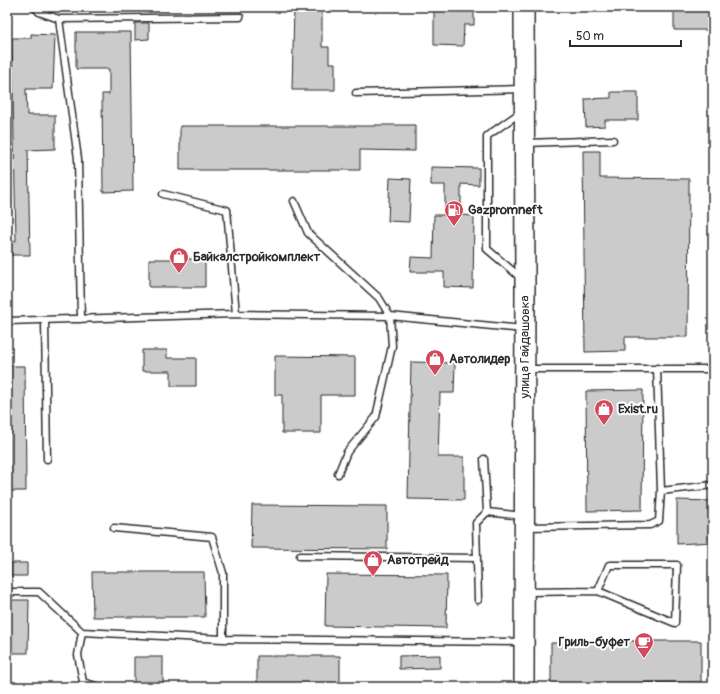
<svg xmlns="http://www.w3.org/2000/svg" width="720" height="694" viewBox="0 0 720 694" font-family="Pangolin,sans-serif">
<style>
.building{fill:#cbcbcb;stroke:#2b2b2b}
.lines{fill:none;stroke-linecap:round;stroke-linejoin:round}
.service-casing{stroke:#2b2b2b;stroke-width:9}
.primary-casing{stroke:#2b2b2b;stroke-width:22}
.service{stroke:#fff;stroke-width:6}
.primary{stroke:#fff;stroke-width:19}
.labels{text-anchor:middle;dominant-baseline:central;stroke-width:4;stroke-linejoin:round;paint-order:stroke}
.poi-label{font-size:13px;font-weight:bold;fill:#2b2b2b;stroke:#fff;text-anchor:start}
.street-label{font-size:13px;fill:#2b2b2b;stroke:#fff}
</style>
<rect width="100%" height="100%" fill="#fff"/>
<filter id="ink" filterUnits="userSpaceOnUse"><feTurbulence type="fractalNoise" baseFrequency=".025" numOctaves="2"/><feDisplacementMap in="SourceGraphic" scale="8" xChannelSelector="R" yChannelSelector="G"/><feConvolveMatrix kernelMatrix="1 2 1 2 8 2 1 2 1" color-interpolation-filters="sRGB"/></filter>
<g filter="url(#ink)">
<path class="building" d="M 294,7 L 322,7 L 322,47 L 329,47 L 329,63 L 335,63 L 335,90 L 292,90 Z
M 434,7 L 474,7 L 474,25 L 464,25 L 463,46 L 434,45 Z
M 674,7 L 713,7 L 713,30 L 674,30 Z
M 135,23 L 149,23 L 149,39 L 135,40 Z
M 76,32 L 131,32 L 133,191 L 103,192 L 102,94 L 109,94 L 109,69 L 76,69 Z
M 31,34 L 55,35 L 53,89 L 26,89 L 27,115 L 55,115 L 55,149 L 28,150 L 30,255 L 7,255 L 7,241 L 16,241 L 12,38 L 31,38 Z
M 611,92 L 638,92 L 638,120 L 605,120 L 605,126 L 586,127 L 585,99 L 611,98 Z
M 375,125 L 415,125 L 415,151 L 360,150 L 360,170 L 180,170 L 180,126 L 375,126 Z
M 583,151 L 600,151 L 600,178 L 689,179 L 688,337 L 625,337 L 625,351 L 585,352 Z
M 431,167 L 479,168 L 479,185 L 461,184 L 461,215 L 474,216 L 473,288 L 444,287 L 444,272 L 410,272 L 411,257 L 433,258 L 434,215 L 445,215 L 445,185 L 431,185 Z
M 390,178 L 411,179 L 409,222 L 388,221 Z
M 149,259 L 205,259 L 205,287 L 149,287 Z
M 142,350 L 167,350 L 167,358 L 196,358 L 196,386 L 171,386 L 171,371 L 142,371 Z
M 275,356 L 355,357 L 355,395 L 321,395 L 321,433 L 282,433 L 282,395 L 275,395 Z
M 411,362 L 455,363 L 454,393 L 440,393 L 438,457 L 464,457 L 464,500 L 408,499 Z
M 7,366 L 25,366 L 26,491 L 7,491 Z
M 643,390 L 642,510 L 587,511 L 586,391 Z
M 677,500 L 713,501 L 713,542 L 677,544 Z
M 252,505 L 387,506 L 387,549 L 251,548 Z
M 11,563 L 27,563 L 27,576 L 11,576 Z
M 92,572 L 204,572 L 205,617 L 93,617 Z
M 326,574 L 447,575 L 446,628 L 325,626 Z
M 7,600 L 29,600 L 28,653 L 7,653 Z
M 593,641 L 701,641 L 701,682 L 580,683 L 580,685 L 551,685 L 551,643 L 593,643 Z
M 440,655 L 440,668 L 399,669 L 399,656 Z
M 257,656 L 340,656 L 340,687 L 257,687 Z
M 134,657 L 163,657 L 163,687 L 134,687 Z"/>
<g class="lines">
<g class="service-casing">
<path id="service" d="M 35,7 L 39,12 L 59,19 L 240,17
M 7,12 L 8,7
M 59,19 L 78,159 L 81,319
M 356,93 L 522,89
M 526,143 L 613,140
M 163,194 L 227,210 L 236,314
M 294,201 L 308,233 L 379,298 L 390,316 L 392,346 L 376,417 L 347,452 L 338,474
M 521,278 L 487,249 L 487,136 L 521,112
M 45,320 L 47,459
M 7,321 L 236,314 L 390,316 L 523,329
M 526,369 L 713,369
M 484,459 L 487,512 L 523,516
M 661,491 L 713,485
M 526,527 L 650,525 L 659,521 L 661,491 L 657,368
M 114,528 L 212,537 L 223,573 L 223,639
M 300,556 L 477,558
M 7,592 L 39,592 L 82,632 L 223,639 L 523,642
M 527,592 L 598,591 L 675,623 L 677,565 L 609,565 L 598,591
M 478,600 L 476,523 L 487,512
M 82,632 L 78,655 L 83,682 L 99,687"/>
</g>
<g class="primary-casing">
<path id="primary" d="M 524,687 L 525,282 L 524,7"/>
</g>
<use href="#service" class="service"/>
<use href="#primary" class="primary"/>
</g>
</g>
<defs>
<g id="fuel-pin" transform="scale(1)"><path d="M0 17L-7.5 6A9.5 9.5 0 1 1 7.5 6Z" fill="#d1495b" stroke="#fff"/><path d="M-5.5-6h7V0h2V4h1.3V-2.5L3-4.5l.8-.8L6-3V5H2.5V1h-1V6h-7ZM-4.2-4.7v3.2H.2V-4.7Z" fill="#fff"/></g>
<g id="shop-pin" transform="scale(1)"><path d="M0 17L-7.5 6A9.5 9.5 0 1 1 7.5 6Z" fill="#d1495b" stroke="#fff"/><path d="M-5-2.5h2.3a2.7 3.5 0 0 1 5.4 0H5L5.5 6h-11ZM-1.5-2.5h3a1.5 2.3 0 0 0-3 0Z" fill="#fff"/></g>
<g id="cafe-pin" transform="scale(1)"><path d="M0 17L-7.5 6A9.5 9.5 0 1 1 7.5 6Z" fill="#d1495b" stroke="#fff"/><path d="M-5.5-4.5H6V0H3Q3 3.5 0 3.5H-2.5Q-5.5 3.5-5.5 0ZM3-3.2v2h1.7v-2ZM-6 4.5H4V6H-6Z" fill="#fff"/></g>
</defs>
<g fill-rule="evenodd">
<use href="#fuel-pin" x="454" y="210"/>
<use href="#shop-pin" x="179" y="257"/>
<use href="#shop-pin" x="435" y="359"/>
<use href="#shop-pin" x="604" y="409"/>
<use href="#shop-pin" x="373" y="560"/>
<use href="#cafe-pin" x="644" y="642"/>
</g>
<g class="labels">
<g class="poi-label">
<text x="468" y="210">Gazpromneft</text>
<text x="193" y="257">Байкалстройкомплект</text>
<text x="449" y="359">Автолидер</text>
<text x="618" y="409">Exist.ru</text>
<text x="387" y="560">Автотрейд</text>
<text x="630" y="642" text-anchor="end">Гриль-буфет</text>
</g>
<g class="street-label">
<text transform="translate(525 347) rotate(-90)">улица Гайдашовка</text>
</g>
</g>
<rect width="720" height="694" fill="none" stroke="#fff" stroke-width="24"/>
<rect x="12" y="12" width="696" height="670" fill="none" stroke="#2b2b2b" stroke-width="1.5" filter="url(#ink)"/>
<path d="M570 40v6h111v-6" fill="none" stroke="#2b2b2b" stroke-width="2"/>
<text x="576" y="40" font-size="12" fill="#2b2b2b" stroke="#ffffff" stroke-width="3" paint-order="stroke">50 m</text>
</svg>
